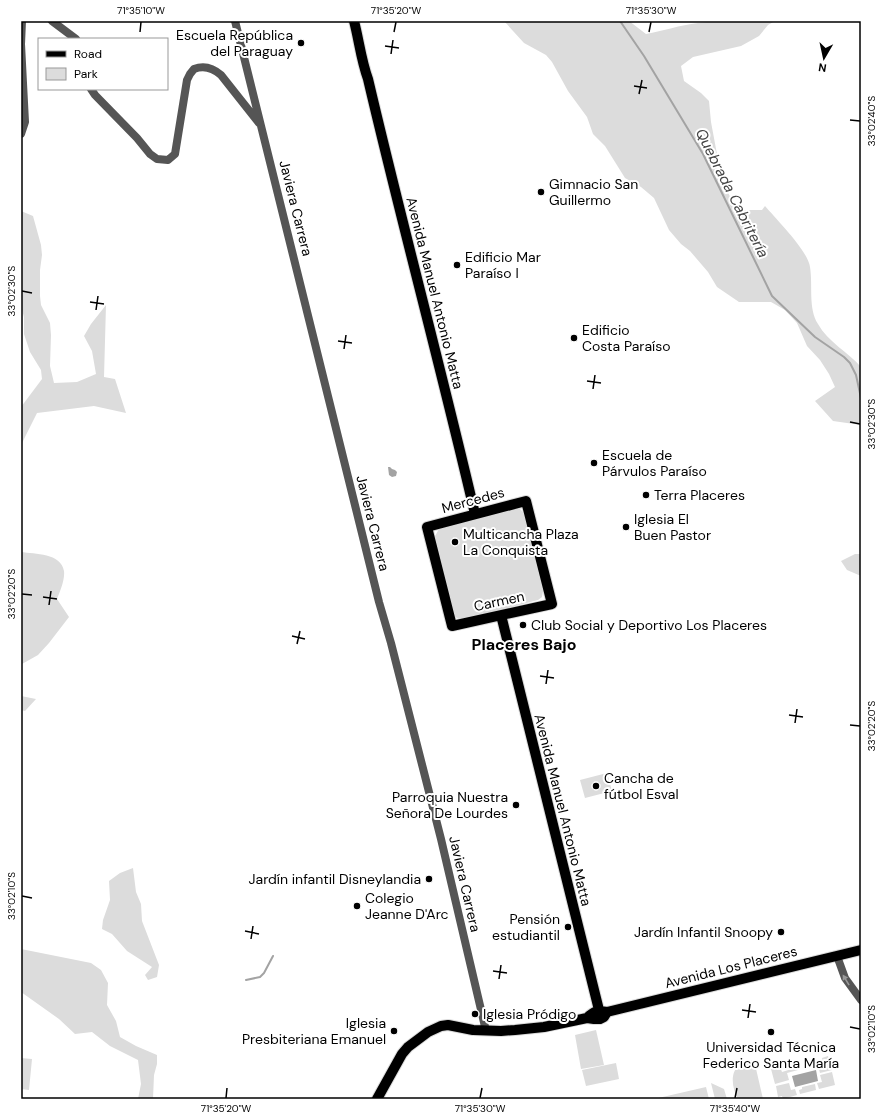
<svg xmlns="http://www.w3.org/2000/svg" width="882" height="1120" viewBox="0 0 882 1120" font-family="'DM Sans',sans-serif">
<style>
.green{fill:#dcdcdc}
.water{fill:#a3a3a3}
.lines{fill:none;stroke-linecap:round;stroke-linejoin:round}
.stream{stroke:#a3a3a3;stroke-width:2}
.major-casing{stroke:#dbdbdb;stroke-width:12}
.minor{stroke:#555;stroke-width:8}
.major{stroke:#000;stroke-width:10}
.oneway{fill:#999}
.ticks{fill:none;stroke:#000;stroke-width:1.5}
.poi-dot{fill:#000;stroke:#fff;stroke-width:1.5}
.labels{text-anchor:middle;dominant-baseline:central;stroke-width:4;stroke-linejoin:round;paint-order:stroke}
.poi-label{font-size:14px;fill:#000;stroke:#fff;text-anchor:start}
.street-label{font-size:14px;fill:#000;stroke:#fff}
.water-label{font-size:15px;font-style:italic;fill:#444;stroke:#fff}
.quarter-label{font-size:16px;font-weight:bold;fill:#000;stroke:#fff}
.neatline{fill:none;stroke:#000;stroke-width:1.5}
.ticks-label{font-size:10px;text-anchor:middle;fill:#000}
</style>
<rect width="100%" height="100%" fill="#fff"/>
<path class="green" d="M 504,21 L 629,21 L 646,34 C 663,31 680,25 698,23 C 723,20 749,21 775,21 L 768,25 L 759,36 L 741,46 L 693,57 L 681,66 L 684,81 L 701,93 L 709,101 L 711,122 L 722,181 L 737,210 L 762,210 L 765,206 C 777,220 808,251 810,267 C 813,286 808,308 818,324 C 828,342 848,352 861,367 L 861,425 L 833,421 L 815,401 L 835,387 L 829,374 L 820,360 L 807,346 L 797,323 L 785,310 L 771,302 L 739,302 L 717,287 L 708,272 L 690,251 L 681,244 L 669,230 L 654,198 L 641,187 L 625,178 L 605,146 L 593,134 L 587,117 L 568,91 L 552,62 L 546,55 L 524,43 Z
M 21,211 L 33,216 L 41,245 L 42,255 L 40,270 L 40,296 L 41,305 L 50,323 L 51,335 L 50,366 L 54,383 L 77,382 L 96,374 L 92,351 L 84,336 L 91,324 L 106,305 L 104,377 L 115,379 L 126,413 L 94,406 L 37,413 L 21,445 L 21,407 L 42,379 L 41,370 L 30,352 L 24,334 L 24,317 L 21,306 Z
M 517,508 L 520,509 L 525,514 L 543,591 L 542,597 L 538,600 L 462,620 L 453,616 L 434,538 L 440,527 Z
M 21,552 C 35,554 61,553 64,571 C 65,580 60,591 57,599 L 69,617 L 49,643 L 38,655 L 22,664 Z
M 855,554 L 861,554 L 861,576 L 847,570 L 841,561 Z
M 21,696 L 36,699 L 25,711 L 21,710 Z
M 607,773 L 612,791 L 585,798 L 580,780 Z
M 133,868 L 136,892 L 141,904 L 142,921 L 159,965 L 157,977 L 148,980 L 145,975 L 152,967 L 127,951 L 112,934 L 102,929 L 103,920 L 110,900 L 109,881 L 120,873 Z
M 21,949 L 91,963 L 101,970 L 108,983 L 107,1005 L 116,1021 L 120,1037 L 136,1046 L 157,1055 L 157,1064 L 154,1075 L 153,1099 L 138,1099 L 141,1084 L 138,1060 L 110,1046 L 92,1032 L 75,1034 L 59,1019 L 21,992 Z
M 596,1030 L 604,1065 L 581,1069 L 575,1035 Z
M 828,1056 L 832,1070 L 820,1073 L 817,1062 L 822,1061 L 822,1058 Z
M 21,1058 L 32,1059 L 29,1090 L 21,1089 Z
M 754,1060 L 763,1099 L 738,1099 C 732,1088 729,1072 741,1063 C 745,1061 750,1061 754,1060 Z
M 616,1063 L 619,1079 L 586,1086 L 582,1070 Z
M 780,1067 L 782,1072 L 798,1067 L 798,1070 L 787,1073 L 789,1080 L 775,1084 L 771,1069 Z
M 832,1072 L 835,1085 L 819,1089 L 817,1083 L 822,1082 L 820,1075 Z
M 711,1083 L 724,1089 L 727,1099 L 715,1099 Z
M 789,1083 L 791,1090 L 795,1089 L 797,1095 L 783,1099 L 782,1096 L 778,1097 L 776,1086 Z
M 815,1084 L 816,1090 L 800,1094 L 799,1090 L 802,1089 L 802,1087 Z
M 706,1087 L 709,1099 L 654,1099 Z"/>
<path class="water" d="M 388,467 L 390,467 L 392,469 L 395,470 L 397,472 L 396,476 L 392,477 L 389,475 Z
M 816,1070 L 818,1081 L 795,1087 L 792,1076 Z"/>
<g class="lines">
<path class="stream" d="M 620,21 L 644,56 L 703,154 L 772,296 L 815,337 L 844,357 L 850,363 L 856,375 L 861,398
M 246,980 L 260,977 L 264,973 L 273,956"/>
<g class="major-casing">
<path id="major" d="M 354,21 C 359,40 361,60 368,79 C 402,224 441,368 475,514
M 526,501 L 552,604 L 452,626 L 427,527 Z
M 501,615 L 599,1010
M 587,1018 C 594,1011 598,1010 607,1012 L 861,950
M 377,1099 L 402,1054 L 408,1047 L 428,1032 L 441,1026 L 448,1025 L 473,1030 L 501,1031 L 515,1030 L 544,1027 L 587,1018 L 594,1019 L 600,1019 L 604,1017 L 607,1012"/>
</g>
<path class="minor" d="M 52,21 L 76,39
M 235,21 L 379,602 L 391,643 L 441,839 L 486,1031
M 91,89 L 95,95 L 137,138 L 150,154 L 157,159 L 168,160 L 175,154 L 187,80 L 190,74 L 194,69 C 204,65 213,68 221,75 L 259,123
M 21,134 L 25,122 L 21,44 L 22,21
M 837,956 L 845,978 L 861,1000"/>
<use href="#major" class="major"/>
</g>
<defs><path id="oneway-solid" d="M-6-.8H1V-3.2L6.5 0L1 3.2V.8H-6Z"/></defs>
<use class="oneway" href="#oneway-solid" transform="translate(846 980) rotate(-121)"/>
<path class="ticks" d="M 140,32 L 141,22M 394,32 L 396,22M 649,32 L 651,22M 385,46 L 399,48M 391,54 L 393,40M 634,86 L 647,88M 639,94 L 642,80M 850,120 L 860,121M 22,291 L 32,293M 90,302 L 104,304M 96,310 L 98,296M 338,341 L 352,343M 344,349 L 346,335M 587,381 L 601,383M 593,389 L 595,375M 850,422 L 860,424M 22,594 L 32,595M 43,597 L 57,599M 49,605 L 51,591M 292,636 L 305,639M 297,644 L 300,631M 540,676 L 554,678M 546,684 L 548,670M 789,715 L 803,717M 795,723 L 797,709M 850,725 L 860,726M 22,896 L 32,898M 245,931 L 259,934M 251,939 L 253,926M 493,971 L 507,973M 499,979 L 501,965M 742,1010 L 756,1012M 748,1018 L 750,1004M 850,1027 L 860,1029M 226,1098 L 227,1088M 480,1098 L 482,1088M 735,1098 L 737,1088"/>
<g class="poi-dot">
<circle cx="301" cy="43" r="4"/>
<circle cx="541" cy="192" r="4"/>
<circle cx="457" cy="265" r="4"/>
<circle cx="574" cy="338" r="4"/>
<circle cx="594" cy="463" r="4"/>
<circle cx="646" cy="495" r="4"/>
<circle cx="626" cy="527" r="4"/>
<circle cx="455" cy="542" r="4"/>
<circle cx="523" cy="625" r="4"/>
<circle cx="596" cy="786" r="4"/>
<circle cx="516" cy="805" r="4"/>
<circle cx="429" cy="879" r="4"/>
<circle cx="357" cy="906" r="4"/>
<circle cx="568" cy="927" r="4"/>
<circle cx="781" cy="932" r="4"/>
<circle cx="475" cy="1014" r="4"/>
<circle cx="394" cy="1031" r="4"/>
<circle cx="771" cy="1032" r="4"/>
</g>
<g class="labels">
<g class="poi-label">
<text x="293" y="35" text-anchor="end">Escuela República<tspan x="293" dy="16">del Paraguay</tspan></text>
<text x="549" y="184">Gimnacio San<tspan x="549" dy="16">Guillermo</tspan></text>
<text x="465" y="257">Edificio Mar<tspan x="465" dy="16">Paraíso I</tspan></text>
<text x="582" y="330">Edificio<tspan x="582" dy="16">Costa Paraíso</tspan></text>
<text x="602" y="455">Escuela de<tspan x="602" dy="16">Párvulos Paraíso</tspan></text>
<text x="654" y="495">Terra Placeres</text>
<text x="634" y="519">Iglesia El<tspan x="634" dy="16">Buen Pastor</tspan></text>
<text x="463" y="534">Multicancha Plaza<tspan x="463" dy="16">La Conquista</tspan></text>
<text x="531" y="625">Club Social y Deportivo Los Placeres</text>
<text x="604" y="778">Cancha de<tspan x="604" dy="16">fútbol Esval</tspan></text>
<text x="508" y="797" text-anchor="end">Parroquia Nuestra<tspan x="508" dy="16">Señora De Lourdes</tspan></text>
<text x="421" y="879" text-anchor="end">Jardín infantil Disneylandia</text>
<text x="365" y="898">Colegio<tspan x="365" dy="16">Jeanne D'Arc</tspan></text>
<text x="560" y="919" text-anchor="end">Pensión<tspan x="560" dy="16">estudiantil</tspan></text>
<text x="773" y="932" text-anchor="end">Jardín Infantil Snoopy</text>
<text x="483" y="1014">Iglesia Pródigo</text>
<text x="386" y="1023" text-anchor="end">Iglesia<tspan x="386" dy="16">Presbiteriana Emanuel</tspan></text>
<text x="771" y="1047" text-anchor="middle">Universidad Técnica<tspan x="771" dy="16">Federico Santa María</tspan></text>
</g>
<g class="street-label">
<text transform="translate(296 208) rotate(76)">Javiera Carrera</text>
<text transform="translate(435 293) rotate(76)">Avenida Manuel Antonio Matta</text>
<text transform="translate(473 500) rotate(-15)">Mercedes</text>
<text transform="translate(373 523) rotate(76)">Javiera Carrera</text>
<text transform="translate(499 601) rotate(-12)">Carmen</text>
<text transform="translate(563 810) rotate(76)">Avenida Manuel Antonio Matta</text>
<text transform="translate(465 884) rotate(77)">Javiera Carrera</text>
<text transform="translate(731 967) rotate(-14)">Avenida Los Placeres</text>
</g>
<g class="water-label">
<text transform="translate(732 193) rotate(63)">Quebrada Cabritería</text>
</g>
<g class="quarter-label">
<text x="524" y="644">Placeres Bajo</text>
</g>
</g>
<rect width="882" height="1120" fill="none" stroke="#ffffff" stroke-width="44"/>
<rect x="38" y="38" width="130" height="52" fill="#ffffff" stroke="#999999"/>
<rect x="46" y="51" width="20" height="6" fill="#000000" stroke="#999999"/>
<text x="74" y="58" font-size="12" fill="#000000">Road</text>
<rect x="46" y="68" width="20" height="12" fill="#dcdcdc" stroke="#999999"/>
<text x="74" y="78" font-size="12" fill="#000000">Park</text>
<g transform="translate(824 58) rotate(189)" stroke="#ffffff" stroke-width="3" paint-order="stroke">
<path d="M0-3L7 15L0 10L-7 15Z" fill="#000000"/>
<text y="-6" font-size="11" font-weight="bold" text-anchor="middle" fill="#000000">N</text>
</g>
<rect x="22" y="22" width="838" height="1076" class="neatline"/>
<g class="ticks-label">
<text x="141" y="14">71°35'10"W</text>
<text x="396" y="14">71°35'20"W</text>
<text x="651" y="14">71°35'30"W</text>
<text transform="translate(871 121) rotate(-90)" y="4">33°02'40"S</text>
<text transform="translate(11 291) rotate(-90)" y="4">33°02'30"S</text>
<text transform="translate(871 424) rotate(-90)" y="4">33°02'30"S</text>
<text transform="translate(11 594) rotate(-90)" y="4">33°02'20"S</text>
<text transform="translate(871 726) rotate(-90)" y="4">33°02'20"S</text>
<text transform="translate(11 896) rotate(-90)" y="4">33°02'10"S</text>
<text transform="translate(871 1029) rotate(-90)" y="4">33°02'10"S</text>
<text x="226" y="1112">71°35'20"W</text>
<text x="480" y="1112">71°35'30"W</text>
<text x="735" y="1112">71°35'40"W</text>
</g>
</svg>
